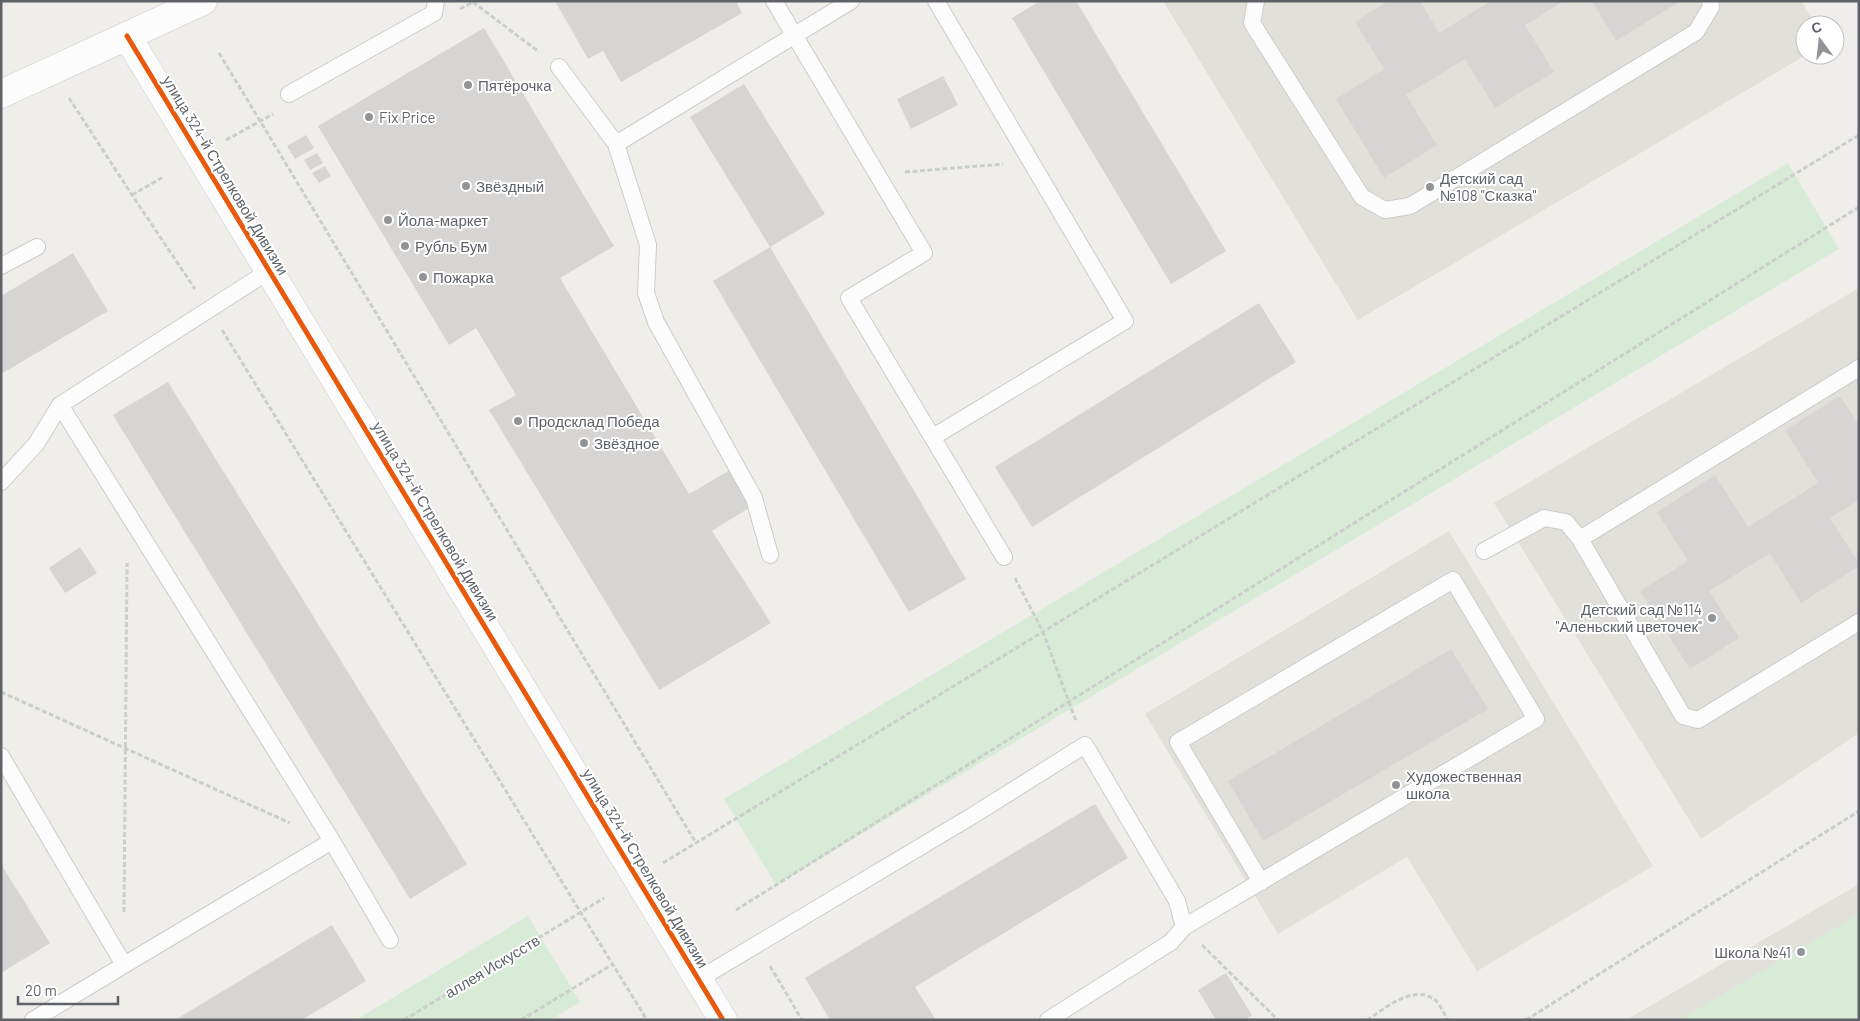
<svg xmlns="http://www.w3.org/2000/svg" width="1860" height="1021" viewBox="0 0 1860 1021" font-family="Barlow,sans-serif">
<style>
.education{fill:#e2e0da}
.green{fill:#d8ebd6}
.building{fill:#d6d5d3}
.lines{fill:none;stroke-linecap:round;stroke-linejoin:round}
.service-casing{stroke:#cbcccc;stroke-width:18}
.minor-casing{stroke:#cbcccc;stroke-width:29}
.secondary-casing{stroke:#cacacb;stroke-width:29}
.path{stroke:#cacfcc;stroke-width:3;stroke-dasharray:5 2.5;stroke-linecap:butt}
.service{stroke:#fdfcfc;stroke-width:16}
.minor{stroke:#fdfcfc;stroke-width:28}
.secondary{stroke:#fdfcfc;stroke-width:28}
.cycleway-casing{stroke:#fff;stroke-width:8}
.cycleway{stroke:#e8590c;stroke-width:5}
.poi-dot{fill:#919496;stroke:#fff;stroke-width:2}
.labels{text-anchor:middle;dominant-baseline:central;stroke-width:4;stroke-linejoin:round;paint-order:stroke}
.poi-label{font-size:15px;fill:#5f6368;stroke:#fff;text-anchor:start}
.street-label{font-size:15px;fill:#5f6368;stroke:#fff}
</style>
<rect width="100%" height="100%" fill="#efeeea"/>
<path class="education" d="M 1163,1 L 1801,1 L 1816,25 L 1805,25 L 1806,55 L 1358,320 Z
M 1859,288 L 1859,733 L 1701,839 L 1494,503 Z
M 1449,531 L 1653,866 L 1477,971 L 1407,857 L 1278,934 L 1145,714 Z
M 1859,884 L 1859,1020 L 1626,1020 Z"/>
<path class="green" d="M 1788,163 L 1839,249 L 776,885 L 724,799 Z
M 1859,914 L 1859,1020 L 1679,1020 Z
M 528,916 L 580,1002 L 550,1020 L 356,1020 Z"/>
<path class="building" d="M 555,1 L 736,1 L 742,13 L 621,82 L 603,51 L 588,59 Z
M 1040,1 L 1076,1 L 1226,251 L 1171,284 L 1012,18 Z
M 1388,1 L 1420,1 L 1439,33 L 1491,1 L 1564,1 L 1525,25 L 1554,72 L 1495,108 L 1465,59 L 1406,95 L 1437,145 L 1384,178 L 1336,99 L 1384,69 L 1355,22 Z
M 1592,1 L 1676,1 L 1677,3 L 1616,41 Z
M 484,28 L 614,246 L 560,278 L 689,494 L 730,470 L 752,506 L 712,531 L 771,623 L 659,690 L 489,410 L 516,395 L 476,328 L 449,345 L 318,126 Z
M 943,76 L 958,105 L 911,129 L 897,99 Z
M 744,84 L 825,214 L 770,247 L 690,117 Z
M 306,135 L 314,148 L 295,159 L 287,146 Z
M 317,153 L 323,163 L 310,170 L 304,160 Z
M 325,166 L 331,176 L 319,183 L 312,173 Z
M 770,247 L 966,579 L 909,612 L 713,281 Z
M 73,253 L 108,311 L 1,374 L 1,296 Z
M 1259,303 L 1296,362 L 1032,527 L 995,467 Z
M 168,382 L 467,864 L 410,899 L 113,415 Z
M 1840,396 L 1859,425 L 1859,500 L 1830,518 L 1859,563 L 1859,566 L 1801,603 L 1770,553 L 1709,591 L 1739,638 L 1690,669 L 1640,591 L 1688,561 L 1657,512 L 1715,475 L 1748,527 L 1818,483 L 1785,430 Z
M 80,547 L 97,573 L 65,593 L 49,568 Z
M 1451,649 L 1488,709 L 1263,841 L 1228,781 Z
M 1095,804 L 1128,858 L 915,987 L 936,1020 L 830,1020 L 805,978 Z
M 1,864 L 50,943 L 1,973 Z
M 332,925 L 366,981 L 302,1020 L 175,1020 Z
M 1226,973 L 1252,1015 L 1245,1020 L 1216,1020 L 1198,990 Z"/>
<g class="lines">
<g class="service-casing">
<path id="service" d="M 774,1 L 924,253 L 849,298 L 1004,557
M 1256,1 L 1252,23 L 1362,197 L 1385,210 L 1410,206 L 1696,32 L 1711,7 L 1710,1
M 559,67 L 616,144
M 289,94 L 434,13 L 436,1
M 1,266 L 37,247
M 933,437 L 1125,321 L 936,1
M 1,482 L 36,444 L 60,405 L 269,271
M 1580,539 L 1683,716 L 1698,720 L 1859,622
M 1484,551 L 1544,518 L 1566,522 L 1580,539 L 1859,368
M 770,555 L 754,498 L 656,322 L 646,293 L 648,245 L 616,144 L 851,1
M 1,756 L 124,965 L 332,841 L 60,405
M 332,841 L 390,940
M 699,979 L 972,816 L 1085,745 L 1177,901 L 1184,927
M 33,1020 L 124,965
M 1048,1020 L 1171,942 L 1184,927 L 1536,719 L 1453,580 L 1178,742 L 1261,882"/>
</g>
<g class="minor-casing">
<path id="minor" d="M 127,36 L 723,1020"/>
</g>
<g class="secondary-casing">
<path id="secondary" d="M 1,94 L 203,1"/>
</g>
<path class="path" d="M 473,2 L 539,52
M 460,9 L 475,1
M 219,53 L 696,843
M 69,98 L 132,195 L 195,289
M 226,140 L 273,114
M 905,172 L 1003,164
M 132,195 L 163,177
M 222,330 L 647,1020
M 1015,578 L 1043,632 L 1076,721
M 1,692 L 290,823
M 663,863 L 1859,135
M 736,910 L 1859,207
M 124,912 L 127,563
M 1202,945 L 1278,1020
M 770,966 L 802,1020
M 404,1020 L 604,898
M 521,1020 L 613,964
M 1367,1020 C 1385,1009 1413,983 1435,1000 C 1440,1004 1444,1014 1448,1020
M 1526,1020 L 1859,811"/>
<use href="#service" class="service"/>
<use href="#minor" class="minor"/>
<use href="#secondary" class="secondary"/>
<g class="cycleway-casing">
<path id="cycleway" d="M 127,36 L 723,1020"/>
</g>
<use href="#cycleway" class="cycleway"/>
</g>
<g class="poi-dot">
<circle cx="468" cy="85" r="5"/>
<circle cx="369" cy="117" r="5"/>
<circle cx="466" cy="186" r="5"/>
<circle cx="1430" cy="187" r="5"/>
<circle cx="388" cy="220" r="5"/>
<circle cx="405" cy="246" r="5"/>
<circle cx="423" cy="277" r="5"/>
<circle cx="518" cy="421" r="5"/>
<circle cx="584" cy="443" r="5"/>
<circle cx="1712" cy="618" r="5"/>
<circle cx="1396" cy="785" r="5"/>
<circle cx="1801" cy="952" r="5"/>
</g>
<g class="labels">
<g class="poi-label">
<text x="478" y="85">Пятёрочка</text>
<text x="379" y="117">Fix Price</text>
<text x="1440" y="178">Детский сад<tspan x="1440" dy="17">№108 "Сказка"</tspan></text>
<text x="476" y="186">Звёздный</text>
<text x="398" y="220">Йола-маркет</text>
<text x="415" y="246">Рубль Бум</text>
<text x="433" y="277">Пожарка</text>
<text x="528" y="421">Продсклад Победа</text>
<text x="594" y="443">Звёздное</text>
<text x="1702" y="609" text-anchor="end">Детский сад №114<tspan x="1702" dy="17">"Аленьский цветочек"</tspan></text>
<text x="1406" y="776">Художественная<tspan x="1406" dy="17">школа</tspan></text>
<text x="1791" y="952" text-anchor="end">Школа №41</text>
</g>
<g class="street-label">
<text transform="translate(226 175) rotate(59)">улица 324-й Стрелковой Дивизии</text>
<text transform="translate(436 521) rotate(59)">улица 324-й Стрелковой Дивизии</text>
<text transform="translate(646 868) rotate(59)">улица 324-й Стрелковой Дивизии</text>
<text transform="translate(492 966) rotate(-31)">аллея Искусств</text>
</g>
</g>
<rect width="1860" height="1021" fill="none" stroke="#5f6368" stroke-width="5"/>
<g transform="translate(1820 40) rotate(345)"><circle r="24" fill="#ffffff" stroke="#bfc1c3"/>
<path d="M0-4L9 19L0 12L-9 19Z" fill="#919496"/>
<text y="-8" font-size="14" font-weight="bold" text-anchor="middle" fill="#5f6368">С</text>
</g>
<path d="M18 996v8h100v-8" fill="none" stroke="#5f6368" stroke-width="2.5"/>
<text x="25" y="996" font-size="15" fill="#5f6368" stroke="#ffffff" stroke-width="4" paint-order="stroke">20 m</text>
</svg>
